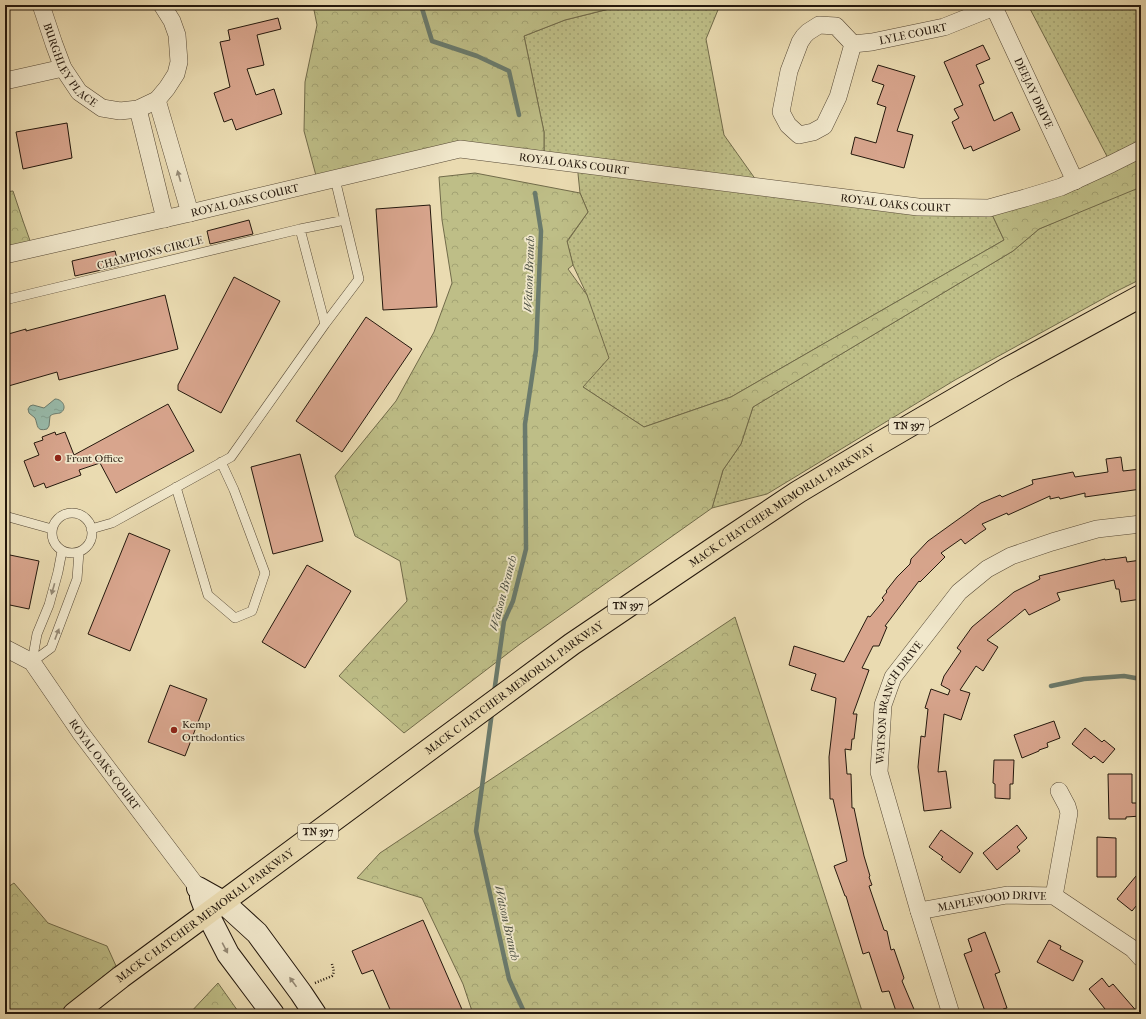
<svg xmlns="http://www.w3.org/2000/svg" width="1146" height="1019" viewBox="0 0 1146 1019" font-family="'IM FELL French Canon',serif">
<style>
.grass{fill:url(#grass-dots);stroke:#716b4a}
.forest{fill:url(#forest-crowns);stroke:#716b4a}
.water{fill:url(#water-ripples);stroke:#6a7a6c}
.lines{fill:none;stroke-linecap:round;stroke-linejoin:round}
.stream{stroke:#6a7a6c;stroke-width:4.5}
.building{fill:#d8a58d;stroke:#24180d}
.service-casing{stroke:#564936;stroke-width:10}
.minor-casing{stroke:#564936;stroke-width:18}
.secondary-casing{stroke:#24180d;stroke-width:24}
.primary-casing{stroke:#24180d;stroke-width:24}
.path{stroke:#24180d;stroke-width:2.5;stroke-dasharray:1 2;stroke-linecap:butt}
.service{stroke:#f1e8cc;stroke-width:9}
.minor{stroke:#f1e8cc;stroke-width:17}
.secondary{stroke:#f1e8cc;stroke-width:22}
.primary{stroke:#eadbb1;stroke-width:22}
.oneway{fill:#958a76}
.poi-dot{fill:#8f2418;stroke:#f1e8cc;stroke-width:1.5}
.labels{text-anchor:middle;dominant-baseline:central;stroke-width:3.5;stroke-linejoin:round;paint-order:stroke}
.shield{fill:#f1e8cc;stroke:#625646;stroke-width:1}
.shield-label{font-size:10px;font-weight:bold;fill:#24180d}
.street-label{font-size:11px;fill:#24180d;stroke:#f1e8cc}
.poi-label{font-size:11px;fill:#24180d;stroke:#f1e8cc;text-anchor:start}
.water-label{font-size:12px;font-style:italic;fill:#4d5144;stroke:#f1e8cc}
</style>
<defs>
<pattern id="grass-dots" width="8" height="8" patternUnits="userSpaceOnUse"><rect width="8" height="8" fill="#bebe87"/><path d="M2 2h.1M6 6h.1" fill="none" stroke="#a3a373" stroke-width="1.8" stroke-linecap="round"/></pattern>
<pattern id="forest-crowns" width="20" height="18" patternUnits="userSpaceOnUse"><rect width="20" height="18" fill="#bebe87"/><path d="M2 6a3 3 0 1 1 6 0M12 15a3 3 0 1 1 6 0" fill="none" stroke="#a3a373"/></pattern>
<pattern id="water-ripples" width="26" height="14" patternUnits="userSpaceOnUse"><rect width="26" height="14" fill="#98bbab"/><path d="M2 4q2-2 4 0t4 0M15 11q2-2 4 0t4 0" fill="none" stroke="#83a092"/></pattern>
</defs>
<rect width="100%" height="100%" fill="#eadbb1"/>
<filter id="stains"><feTurbulence type="fractalNoise" baseFrequency=".005" numOctaves="4"/><feColorMatrix values="0 0 0 0 .2 0 0 0 0 .09 0 0 0 0 .02 0 0 0 .5 -.17"/></filter>
<radialGradient id="worn" r=".72"><stop offset=".6" stop-color="#630" stop-opacity="0"/><stop offset="1" stop-color="#630" stop-opacity=".3"/></radialGradient>
<path class="grass" d="M 625,5 L 720,5 L 706,39 L 724,135 L 761,187 L 989,208 L 1004,240 L 731,397 L 644,427 L 583,387 L 587,295 L 573,265 L 567,242 L 588,212 L 580,193 L 577,164 L 544,160 L 544,132 L 524,36 L 565,20 Z
M 1028,5 L 1141,5 L 1141,150 L 1111,164 Z
M 1141,185 L 1141,279 L 1117,291 L 955,380 L 767,494 L 712,508 L 723,470 L 741,444 L 753,407 L 1013,251 L 1039,229 Z"/>
<path class="forest" d="M 313,5 L 625,5 L 565,20 L 524,36 L 544,132 L 544,160 L 459,149 L 318,183 L 304,131 L 305,82 L 317,25 Z
M 1141,150 L 1141,187 L 1039,229 L 1013,251 L 753,407 L 741,444 L 723,470 L 712,508 L 520,644 L 404,733 L 339,676 L 407,601 L 400,561 L 355,536 L 335,476 L 396,401 L 434,332 L 452,283 L 442,220 L 439,177 L 475,173 L 580,193 L 588,212 L 567,241 L 573,265 L 568,269 L 587,295 L 609,358 L 583,387 L 644,427 L 731,397 L 1004,240 L 989,208 Z
M 13,191 L 23,221 L 33,249 L 5,255 L 5,192 Z
M 735,617 L 863,1014 L 473,1014 L 463,984 L 422,898 L 357,878 L 380,853 Z
M 14,883 L 48,923 L 107,946 L 121,977 L 74,1014 L 5,1014 L 5,889 Z
M 218,983 L 240,1014 L 189,1014 Z"/>
<path class="water" d="M 55,399 C 63,399 68,409 60,413 C 56,414 54,413 50,416 L 49,426 L 47,429 C 36,432 38,425 35,418 L 29,413 L 28,409 L 30,406 L 33,405 L 44,408 Z"/>
<g class="lines">
<path class="stream" d="M 421,5 L 432,41 L 477,56 L 509,71 L 519,115
M 1051,686 L 1084,679 L 1124,676 L 1141,679
M 494,693 L 504,621 L 513,601 L 526,549 L 525,424 L 536,350 L 541,231 L 535,193
M 492,712 L 476,831 L 509,979 L 525,1014"/>
</g>
<path class="building" d="M 278,18 L 281,29 L 257,35 L 264,65 L 247,69 L 256,95 L 274,89 L 282,114 L 236,130 L 232,119 L 224,122 L 214,93 L 230,87 L 220,42 L 230,40 L 228,30 Z
M 983,45 L 990,59 L 976,65 L 984,83 L 979,85 L 994,121 L 1012,112 L 1020,130 L 973,151 L 971,146 L 964,149 L 952,122 L 959,118 L 954,109 L 963,105 L 944,62 Z
M 878,65 L 915,76 L 897,131 L 913,135 L 904,168 L 851,154 L 855,137 L 876,143 L 886,107 L 877,104 L 884,85 L 872,81 Z
M 67,123 L 72,158 L 23,169 L 16,132 Z
M 430,205 L 437,307 L 383,310 L 376,209 Z
M 249,220 L 253,234 L 210,244 L 207,231 Z
M 115,251 L 119,266 L 75,276 L 72,261 Z
M 234,277 L 280,301 L 221,413 L 178,390 L 178,385 Z
M 165,295 L 178,349 L 59,380 L 57,372 L 5,387 L 5,335 L 26,329 L 26,331 Z
M 366,317 L 412,349 L 342,452 L 296,421 Z
M 168,404 L 194,451 L 116,493 L 100,463 L 79,470 L 81,475 L 46,488 L 44,483 L 34,487 L 24,461 L 39,455 L 34,443 L 43,440 L 42,437 L 55,432 L 56,435 L 65,432 L 74,455 Z
M 300,454 L 323,541 L 273,554 L 251,467 Z
M 1121,457 L 1123,471 L 1141,469 L 1141,489 L 1085,497 L 1085,493 L 1060,499 L 1059,497 L 1050,499 L 1050,496 L 1008,515 L 1007,513 L 982,524 L 986,529 L 980,533 L 965,544 L 961,539 L 941,553 L 945,557 L 920,582 L 919,581 L 885,626 L 887,627 L 879,646 L 873,646 L 862,668 L 869,670 L 853,714 L 857,714 L 854,739 L 852,739 L 851,750 L 845,749 L 847,774 L 851,774 L 852,808 L 854,808 L 864,856 L 870,876 L 869,877 L 872,885 L 869,886 L 884,930 L 887,931 L 891,950 L 894,949 L 904,978 L 902,981 L 916,1014 L 897,1014 L 889,991 L 882,992 L 869,952 L 863,954 L 846,896 L 845,896 L 834,866 L 847,861 L 833,799 L 830,799 L 829,757 L 836,698 L 811,690 L 816,674 L 789,665 L 794,646 L 844,662 L 868,616 L 870,617 L 884,600 L 882,598 L 887,592 L 886,591 L 897,577 L 910,564 L 911,559 L 928,541 L 981,503 L 1000,495 L 1002,497 L 1033,484 L 1032,480 L 1073,472 L 1075,477 L 1108,472 L 1106,459 Z
M 129,533 L 170,550 L 130,651 L 88,634 Z
M 5,554 L 39,561 L 29,609 L 5,604 Z
M 1126,557 L 1127,562 L 1141,560 L 1141,599 L 1121,602 L 1119,589 L 1116,589 L 1114,580 L 1057,593 L 1060,600 L 1029,615 L 1025,609 L 987,640 L 998,647 L 983,671 L 976,666 L 960,690 L 970,693 L 961,720 L 944,714 L 938,772 L 946,771 L 951,808 L 924,811 L 918,767 L 921,736 L 925,737 L 928,709 L 925,708 L 931,689 L 948,695 L 950,690 L 941,685 L 944,676 L 961,651 L 957,648 L 972,627 L 1014,592 L 1040,579 L 1039,576 L 1105,559 L 1105,560 Z
M 307,565 L 351,591 L 305,668 L 262,642 Z
M 170,685 L 207,699 L 185,756 L 148,742 Z
M 1054,721 L 1060,738 L 1047,743 L 1048,747 L 1039,750 L 1039,751 L 1022,758 L 1014,735 Z
M 1085,728 L 1102,742 L 1104,740 L 1115,749 L 1103,763 L 1094,756 L 1091,759 L 1072,744 Z
M 994,760 L 1014,760 L 1013,784 L 1010,784 L 1010,799 L 995,798 L 995,784 L 993,783 Z
M 1108,774 L 1132,774 L 1132,803 L 1141,803 L 1141,816 L 1126,817 L 1126,819 L 1109,819 Z
M 1017,825 L 1027,838 L 1017,847 L 1020,851 L 997,870 L 983,853 Z
M 941,830 L 973,853 L 960,873 L 941,859 L 943,857 L 929,847 Z
M 1097,837 L 1116,838 L 1116,877 L 1097,877 Z
M 1141,870 L 1141,900 L 1132,911 L 1117,899 Z
M 423,920 L 464,1014 L 392,1014 L 373,970 L 362,974 L 352,951 Z
M 985,932 L 1000,972 L 995,974 L 1007,1008 L 1003,1009 L 1004,1014 L 986,1014 L 964,954 L 972,951 L 968,939 Z
M 1049,940 L 1061,946 L 1060,949 L 1083,961 L 1073,981 L 1037,962 Z
M 1102,978 L 1109,987 L 1113,984 L 1139,1014 L 1109,1014 L 1089,989 Z"/>
<g class="lines">
<g class="service-casing">
<path id="service" d="M 300,229 L 325,324
M 5,300 L 300,229 L 345,220
M 176,487 L 208,595 L 235,618 L 252,611 L 265,573 L 234,490 L 221,462
M52 533a20 20 0 1 1 40 0a20 20 0 1 1-40 0Z
M 5,516 L 52,529
M 91,529 L 112,523 L 231,457 L 325,324 L 359,279 L 335,179
M 32,662 L 51,648 L 77,579 L 79,552
M 32,662 L 37,634 L 49,605 L 58,572 L 62,551"/>
</g>
<g class="minor-casing">
<g id="minor">
<path id="s1" d="M 41,5 L 54,44 L 63,68 L 79,92 L 102,108 L 120,111 L 138,109 L 157,100 L 167,88 L 176,74 L 179,62 L 177,35 L 172,21 L 162,5"/>
<path id="s2" d="M 993,5 L 1075,181"/>
<path d="M 819,25 L 836,26 L 853,44 L 838,97 L 824,126 L 813,132 L 799,135 L 788,125 L 781,112 L 789,71 L 800,42 L 804,36 L 808,32 Z"/>
<path id="s3" d="M 853,44 L 872,42 L 944,27 L 994,7"/>
<path d="M 5,81 L 63,68"/>
<path d="M 157,100 L 190,213"/>
<path d="M 138,109 L 165,219"/>
<path id="s4" d="M 5,255 L 190,213 L 460,149 L 918,207 L 989,208 L 1025,198 L 1061,187 L 1111,164 L 1141,149"/>
<path id="s5" d="M 5,648 L 32,662 L 80,732 L 198,888"/>
<path d="M 1054,896 L 1069,813 L 1067,806 L 1059,791"/>
<path id="s6" d="M 919,911 L 1007,895 L 1054,896 L 1127,945 L 1133,949 L 1141,958"/>
<path id="s7" d="M 951,1014 L 919,911 L 879,772 L 883,705 L 893,677 L 959,592 L 987,569 L 1011,556 L 1052,542 L 1097,529 L 1141,524"/>
</g>
</g>
<g class="secondary-casing">
<path id="secondary" d="M 198,888 L 223,902 L 257,933 L 301,993 L 315,1014
M 201,897 L 207,913 L 228,954 L 273,1014"/>
</g>
<g class="primary-casing">
<g id="primary">
<path id="s8" d="M 74,1014 L 121,977 L 223,902 L 572,644 L 723,542 L 798,492 L 873,447 L 1005,370 L 1141,296"/>
</g>
</g>
<path class="path" d="M 315,983 L 332,976 C 335,972 333,968 332,964"/>
<use href="#service" class="service"/>
<use href="#minor" class="minor"/>
<use href="#secondary" class="secondary"/>
<use href="#primary" class="primary"/>
</g>
<defs><path id="oneway-solid" d="M-6-.8H1V-3.2L6.5 0L1 3.2V.8H-6Z"/></defs>
<g class="oneway">
<use href="#oneway-solid" transform="translate(179 176) rotate(-106)"/>
<use href="#oneway-solid" transform="translate(53 589) rotate(106)"/>
<use href="#oneway-solid" transform="translate(57 634) rotate(-69)"/>
<use href="#oneway-solid" transform="translate(225 948) rotate(62)"/>
<use href="#oneway-solid" transform="translate(293 982) rotate(-126)"/>
</g>
<g class="poi-dot">
<circle cx="58" cy="458" r="4"/>
<circle cx="174" cy="730" r="4"/>
</g>
<g class="labels">
<g class="shield">
<rect x="889" y="418" width="40" height="16" rx="3"/>
<rect x="608" y="598" width="40" height="16" rx="3"/>
<rect x="298" y="824" width="40" height="16" rx="3"/>
</g>
<g class="shield-label">
<text x="909" y="426">TN 397</text>
<text x="628" y="606">TN 397</text>
<text x="318" y="832">TN 397</text>
</g>
<g class="street-label">
<text stroke="none"><textPath href="#s3" startOffset="61">LYLE COURT</textPath></text>
<text stroke="none"><textPath href="#s1" startOffset="68">BURGHLEY PLACE</textPath></text>
<text stroke="none"><textPath href="#s2" startOffset="97">DEEJAY DRIVE</textPath></text>
<text stroke="none"><textPath href="#s4" startOffset="582">ROYAL OAKS COURT</textPath></text>
<text stroke="none"><textPath href="#s4" startOffset="246">ROYAL OAKS COURT</textPath></text>
<text stroke="none"><textPath href="#s4" startOffset="906">ROYAL OAKS COURT</textPath></text>
<text transform="translate(150 253) rotate(-14)">CHAMPIONS CIRCLE</text>
<text stroke="none"><textPath href="#s8" startOffset="872">MACK C HATCHER MEMORIAL PARKWAY</textPath></text>
<text stroke="none"><textPath href="#s8" startOffset="548">MACK C HATCHER MEMORIAL PARKWAY</textPath></text>
<text stroke="none"><textPath href="#s7" startOffset="327">WATSON BRANCH DRIVE</textPath></text>
<text stroke="none"><textPath href="#s5" startOffset="156">ROYAL OAKS COURT</textPath></text>
<text stroke="none"><textPath href="#s6" startOffset="74">MAPLEWOOD DRIVE</textPath></text>
<text stroke="none"><textPath href="#s8" startOffset="164">MACK C HATCHER MEMORIAL PARKWAY</textPath></text>
</g>
<g class="poi-label">
<text x="66" y="458">Front Office</text>
<text x="182" y="724">Kemp<tspan x="182" dy="13">Orthodontics</tspan></text>
</g>
<g class="water-label">
<text transform="translate(529 274) rotate(-88)">Watson Branch</text>
<text transform="translate(503 593) rotate(-75)">Watson Branch</text>
<text transform="translate(507 923) rotate(77)">Watson Branch</text>
</g>
</g>
<rect width="1146" height="1019" fill="none" stroke="#eadbb1" stroke-width="20"/>
<rect x="6" y="6" width="1134" height="1007" fill="none" stroke="#24180d" stroke-width="2"/>
<rect x="10" y="10" width="1126" height="999" fill="none" stroke="#24180d"/>
<rect width="100%" height="100%" filter="url(#stains)"/>
<rect width="100%" height="100%" fill="url(#worn)"/>
</svg>
